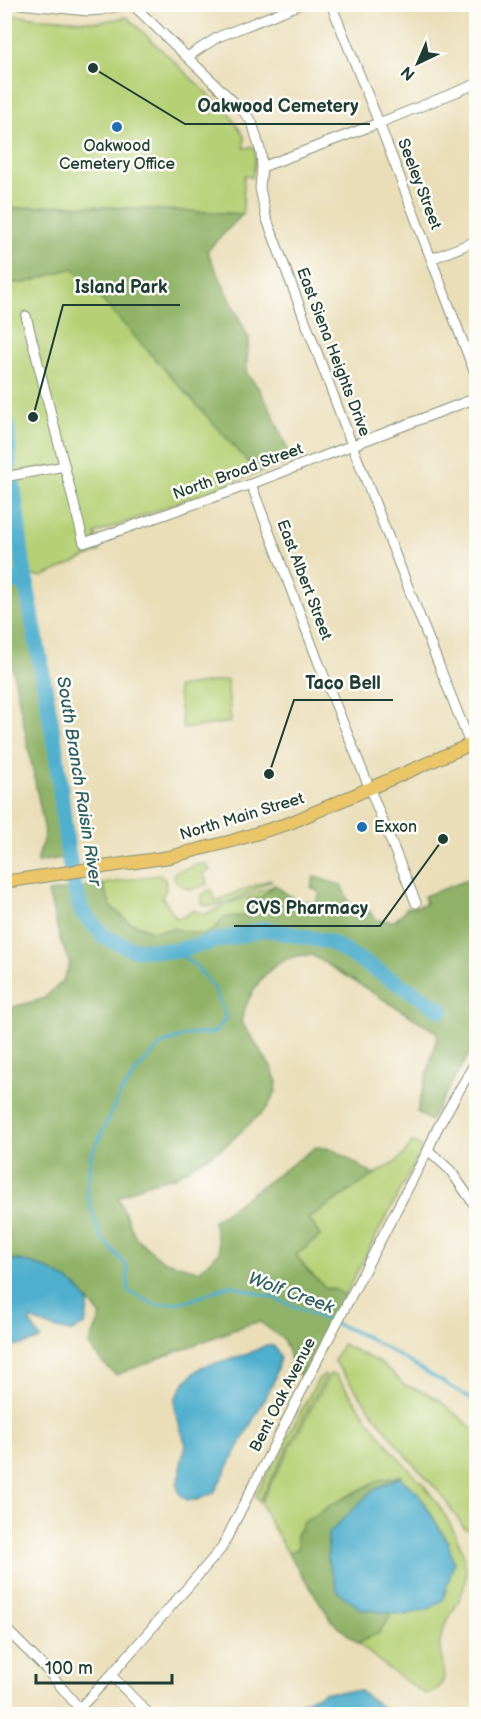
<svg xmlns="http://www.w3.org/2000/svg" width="481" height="1719" viewBox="0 0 481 1719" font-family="'Balsamiq Sans',sans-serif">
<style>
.green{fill:#b6d076;stroke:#6a8655;stroke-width:1.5}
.forest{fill:#90b267;stroke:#58784e;stroke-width:1.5}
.water{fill:#4fafcd;stroke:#377680;stroke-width:1.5}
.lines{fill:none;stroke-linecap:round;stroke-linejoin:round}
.stream{stroke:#4fafcd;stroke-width:3}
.river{stroke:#4fafcd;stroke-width:16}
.minor-casing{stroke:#848e76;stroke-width:11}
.major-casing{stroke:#848e76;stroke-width:14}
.minor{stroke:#fff;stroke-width:9}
.major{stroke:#ebc669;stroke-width:12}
.poi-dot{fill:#1f6fb2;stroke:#fdfcf7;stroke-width:2}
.labels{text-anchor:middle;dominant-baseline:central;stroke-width:5;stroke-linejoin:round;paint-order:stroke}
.poi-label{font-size:16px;fill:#1f3d34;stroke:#fdfcf7}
.street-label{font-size:16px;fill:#1f3d34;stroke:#fdfcf7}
.water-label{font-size:18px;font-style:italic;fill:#2d5f62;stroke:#fdfcf7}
.leader{fill:none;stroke:#1f3d34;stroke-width:2}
.callout-dot{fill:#1f3d34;stroke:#fdfcf7;stroke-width:2}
.callout-label{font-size:18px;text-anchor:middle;font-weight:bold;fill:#1f3d34;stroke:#fdfcf7;stroke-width:5;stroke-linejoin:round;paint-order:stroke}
</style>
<rect width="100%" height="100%" fill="#fdfcf7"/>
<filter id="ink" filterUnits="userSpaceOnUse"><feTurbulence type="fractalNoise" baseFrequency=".0167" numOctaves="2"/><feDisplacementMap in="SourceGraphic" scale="12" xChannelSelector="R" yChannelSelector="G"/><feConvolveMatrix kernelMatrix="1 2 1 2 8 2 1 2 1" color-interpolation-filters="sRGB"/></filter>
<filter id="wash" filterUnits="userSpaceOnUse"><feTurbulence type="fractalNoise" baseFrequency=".008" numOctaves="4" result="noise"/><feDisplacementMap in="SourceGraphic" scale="24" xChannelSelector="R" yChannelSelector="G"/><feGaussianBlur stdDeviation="1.35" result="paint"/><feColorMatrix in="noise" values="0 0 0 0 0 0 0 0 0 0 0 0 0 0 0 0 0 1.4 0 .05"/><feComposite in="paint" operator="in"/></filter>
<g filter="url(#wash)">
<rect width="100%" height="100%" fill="#eadeb9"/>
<path class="green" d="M 5,15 L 99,22 L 127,17 L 230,115 L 244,136 L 244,148 L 255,147 L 255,164 L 252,178 L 244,175 L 243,214 L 65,205 L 5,209 Z
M 73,267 L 258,473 L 95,534 L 100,551 L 42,577 L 5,571 L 5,283 L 25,283 Z
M 227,680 L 231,722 L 183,729 L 177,687 Z
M 201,864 L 206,864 L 210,870 L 203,873 L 208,884 L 190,890 C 183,886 171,882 175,872 Z
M 158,875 L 165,879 L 166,889 L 162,897 L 176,918 L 185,916 L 193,910 L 205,914 L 275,885 L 260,898 L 253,913 L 248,916 L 225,917 L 213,931 L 204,935 L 175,929 L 152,931 L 129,922 L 111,907 L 103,884 Z
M 271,879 L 271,881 C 253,890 222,910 203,905 L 201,900 L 202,895 L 207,891 L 211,890 L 216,901 Z
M 412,1142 L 420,1146 L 421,1151 L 345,1295 L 332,1288 L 327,1289 L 308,1271 L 296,1255 L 320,1236 L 309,1218 C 329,1205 349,1191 369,1178 C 387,1166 402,1163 412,1142 Z
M 342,1344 L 378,1362 L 391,1371 L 404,1385 L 425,1392 L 440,1401 L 471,1427 L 476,1434 L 476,1530 L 465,1529 L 440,1493 L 417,1468 L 395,1442 L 334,1361 Z
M 325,1374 L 326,1376 L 259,1502 L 256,1495 L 319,1378 Z
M 330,1374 L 336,1375 C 357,1403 377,1432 399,1459 C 409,1470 421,1480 430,1493 C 444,1512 468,1550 466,1575 C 464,1602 443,1619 440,1642 C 437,1659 457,1682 429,1694 L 423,1693 L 386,1667 L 358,1643 L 370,1636 L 390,1618 L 390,1613 C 408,1615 423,1612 439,1603 L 448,1542 L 419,1494 L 398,1476 L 333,1504 L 298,1548 L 288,1553 L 268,1519 L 261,1502 Z"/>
<path class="forest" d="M 65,205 L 243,214 L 207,251 L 249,339 L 246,372 L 259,389 L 272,412 L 292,461 L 258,473 L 73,268 L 25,283 L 5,283 L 5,209 Z
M 4,578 L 27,584 L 56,750 L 69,857 L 37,862 L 45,832 L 5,630 Z
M 314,877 L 341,885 L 350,904 L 365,907 L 377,920 L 395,921 L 407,908 L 426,904 L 424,896 L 476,877 L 476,1042 L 430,1121 L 417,1112 L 438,1033 L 312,955 C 306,955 299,955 293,957 C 265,965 248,994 241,1021 L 271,1067 L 277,1082 L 276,1091 L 267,1108 L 225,1146 L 174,1177 L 143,1185 L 118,1198 L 136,1238 L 162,1260 L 199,1271 L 220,1252 L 213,1221 L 316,1147 L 333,1149 L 374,1175 L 309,1218 L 320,1236 L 296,1255 L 308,1271 L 327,1289 L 332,1288 L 345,1295 L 301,1376 L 296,1372 L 283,1339 L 260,1322 L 249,1324 L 116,1375 L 101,1361 L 89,1345 L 101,1316 L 76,1286 L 20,1260 L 5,1259 L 5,1009 L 43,999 L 62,982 L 70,964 L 60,939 L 48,892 L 103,884 L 111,907 L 129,922 L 152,931 L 175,929 L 204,935 L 213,931 L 225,917 L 248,916 L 253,913 L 249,907 L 248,899 L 260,898 L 275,885 L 296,901 L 316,902 L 320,893 L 311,887 Z
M 402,1475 L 372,1491 L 361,1609 L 390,1613 L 390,1617 L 378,1634 L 370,1636 L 358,1643 L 332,1621 L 288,1553 L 298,1548 L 296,1535 L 304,1522 L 333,1504 L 377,1481 Z"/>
<path class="water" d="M 5,1259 C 29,1260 54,1270 74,1285 C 80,1290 85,1297 89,1303 L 85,1325 L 70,1332 L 57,1329 L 30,1319 L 30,1323 L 41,1339 L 22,1345 L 5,1348 Z
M 266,1345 L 274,1346 L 280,1357 L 274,1381 L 214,1493 L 197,1500 L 187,1500 L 179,1493 L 177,1484 L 181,1473 L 181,1463 L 186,1445 L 175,1412 L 175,1399 L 184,1383 L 201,1367 L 248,1354 Z
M 399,1477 L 419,1494 L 448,1543 L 454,1563 L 443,1599 L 439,1603 L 429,1609 L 405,1615 L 361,1609 L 338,1592 L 328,1563 L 328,1534 L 372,1491 Z
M 360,1691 L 391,1714 L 288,1714 L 298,1704 L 325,1692 Z"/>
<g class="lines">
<path class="stream" d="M 174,951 L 195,965 L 214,988 L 226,1018 L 214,1033 L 190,1034 L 162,1044 L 140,1067 L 119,1096 L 91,1156 L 86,1191 L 100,1236 L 127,1266 L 128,1291 L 156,1305 L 189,1301 L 230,1285 L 274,1298 L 367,1337 L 470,1398 L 476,1406"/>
<path class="river" d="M 4,420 L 7,424 L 9,466
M 13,484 L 23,566 L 56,750 L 67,847 L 75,889 L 82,912 L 105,937 L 132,949 L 174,951 L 266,929 L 330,942 L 442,1010
M 4,578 L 27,584"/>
</g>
</g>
<g filter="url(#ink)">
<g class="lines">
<g class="minor-casing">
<path id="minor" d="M 20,4 L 88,11 L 101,10 L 128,4
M 132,4 L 242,110 L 252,122 L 261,153 L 262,167 L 260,188 L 266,217 L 352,445 L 476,759
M 331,4 L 379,123 L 476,376
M 187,57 L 218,37 L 301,4
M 262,167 L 379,123 L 476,84
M 431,259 L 476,241
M 26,316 L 84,543 L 251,484 L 476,398
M 4,477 L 65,466
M 251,484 L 318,661 L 416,903
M 428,1150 L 450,1170 L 476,1207
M 4,1627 L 46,1669 L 79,1708
M 111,1675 L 149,1714
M 74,1714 L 111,1675 L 221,1549 L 320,1355 L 428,1150 L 437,1129 L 476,1061"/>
</g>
<g class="major-casing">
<path id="major" d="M 4,882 L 169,857 L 232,841 L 290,823 L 476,742"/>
</g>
<use href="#minor" class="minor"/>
<use href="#major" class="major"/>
</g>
</g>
<g class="poi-dot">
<circle cx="117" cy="127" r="6"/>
<circle cx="362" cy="827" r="6"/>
</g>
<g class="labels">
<g class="poi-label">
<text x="117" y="146">Oakwood<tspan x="117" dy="18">Cemetery Office</tspan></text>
<text x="374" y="827" text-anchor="start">Exxon</text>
</g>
<g class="street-label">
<text transform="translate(419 184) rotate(69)">Seeley Street</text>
<text transform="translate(333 352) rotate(69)">East Siena Heights Drive</text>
<text transform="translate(238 472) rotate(-20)">North Broad Street</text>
<text transform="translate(304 580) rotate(69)">East Albert Street</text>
<text transform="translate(242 817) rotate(-17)">North Main Street</text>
<text transform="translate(283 1395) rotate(-63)">Bent Oak Avenue</text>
</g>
<g class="water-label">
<text transform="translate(79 781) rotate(81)">South Branch Raisin River</text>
<text transform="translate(291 1293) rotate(20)">Wolf Creek</text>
</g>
</g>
<path class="leader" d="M93 68L185 124H370M33 417L63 305H180M269 774L294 700H393M443 839L380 926H234"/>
<g class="callout-dot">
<circle cx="93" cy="68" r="6"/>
<circle cx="33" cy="417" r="6"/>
<circle cx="269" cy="774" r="6"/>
<circle cx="443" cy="839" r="6"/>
</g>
<g class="callout-label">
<text x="278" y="112">Oakwood Cemetery</text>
<text x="121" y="293">Island Park</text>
<text x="343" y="689">Taco Bell</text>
<text x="307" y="914">CVS Pharmacy</text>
</g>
<rect width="481" height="1719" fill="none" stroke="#fdfcf7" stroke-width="24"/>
<g transform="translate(418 63) rotate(224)" stroke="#fdfcf7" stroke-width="4.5" paint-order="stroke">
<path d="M0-4.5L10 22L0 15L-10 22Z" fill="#1f3d34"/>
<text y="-9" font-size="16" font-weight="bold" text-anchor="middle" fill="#1f3d34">N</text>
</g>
<path d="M36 1674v9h136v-9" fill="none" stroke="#1f3d34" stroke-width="3"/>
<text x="45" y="1674" font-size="18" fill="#1f3d34" stroke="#fdfcf7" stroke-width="4.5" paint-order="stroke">100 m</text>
</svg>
